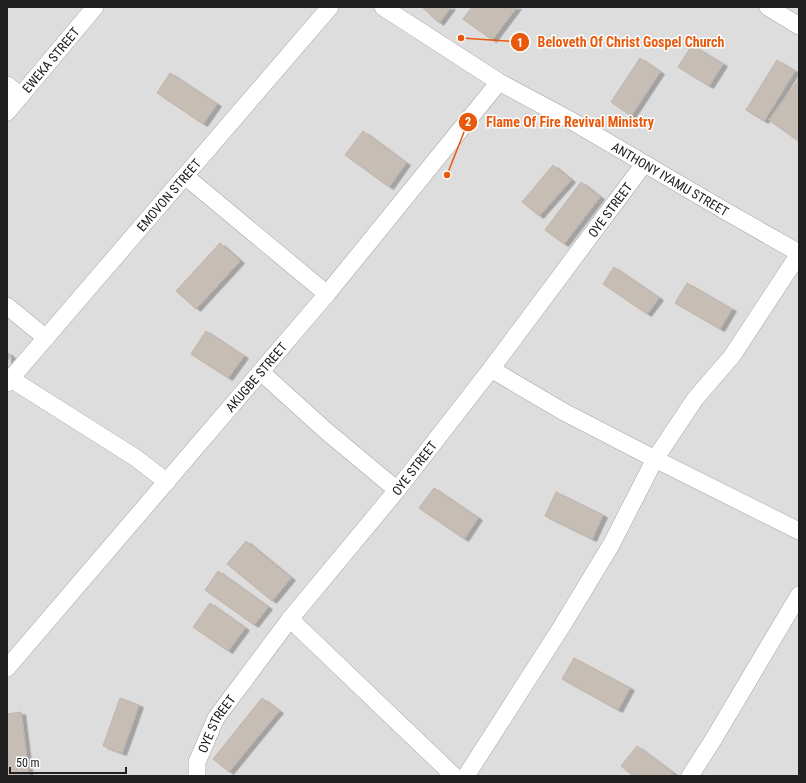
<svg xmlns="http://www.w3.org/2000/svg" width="806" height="783" viewBox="0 0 806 783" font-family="'Roboto Condensed',sans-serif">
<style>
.residential{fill:#dedddd}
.building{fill:#c6bdb5;stroke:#c4b3a8;filter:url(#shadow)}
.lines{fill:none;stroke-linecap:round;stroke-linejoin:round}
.minor-casing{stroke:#a7a7a7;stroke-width:18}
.minor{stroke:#fff;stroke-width:17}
.labels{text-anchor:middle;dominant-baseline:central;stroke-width:3;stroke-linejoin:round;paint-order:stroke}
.street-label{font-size:13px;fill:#202020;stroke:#fff}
.leader{fill:none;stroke:#e8590c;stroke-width:1.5}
.callout-dot{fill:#e8590c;stroke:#fff;stroke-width:1.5}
.mark-label{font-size:12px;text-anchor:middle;font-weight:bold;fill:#fff}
.callout-label{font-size:14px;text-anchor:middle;font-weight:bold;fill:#e8590c;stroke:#fff;stroke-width:3;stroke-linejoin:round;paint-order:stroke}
</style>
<defs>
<filter id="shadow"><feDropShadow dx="4.5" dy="2.5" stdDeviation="0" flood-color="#0004"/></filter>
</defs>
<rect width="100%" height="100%" fill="#f1ede6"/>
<path class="residential" d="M 7,7 L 799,7 L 799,776 L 7,776 Z"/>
<path class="building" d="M 422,7 L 451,7 L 439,23 Z
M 472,7 L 517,7 L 492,40 L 463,19 Z
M 692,45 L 723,64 L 709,86 L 678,67 Z
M 640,58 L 660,72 L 631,116 L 611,102 Z
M 777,60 L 795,71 L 764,121 L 746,110 Z
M 170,73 L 217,104 L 203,124 L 157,93 Z
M 799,79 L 799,139 L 798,141 L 769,120 Z
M 363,131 L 406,163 L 389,187 L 345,155 Z
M 553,165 L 571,180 L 539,216 L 522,202 Z
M 581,182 L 600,197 L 564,244 L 545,230 Z
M 220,243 L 240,261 L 196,309 L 176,291 Z
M 614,267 L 659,298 L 647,314 L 603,284 Z
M 687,283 L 732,309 L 720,329 L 675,303 Z
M 206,331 L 244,356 L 228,378 L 191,354 Z
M 7,352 L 11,356 L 7,361 Z
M 434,488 L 478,518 L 464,539 L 419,508 Z
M 556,492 L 603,515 L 592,539 L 545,516 Z
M 246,541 L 291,578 L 272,601 L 227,564 Z
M 218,571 L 268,607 L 254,625 L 205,590 Z
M 210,603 L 245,628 L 228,651 L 193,627 Z
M 574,658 L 630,688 L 618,710 L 562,679 Z
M 120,698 L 139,705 L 122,753 L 103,746 Z
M 262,698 L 279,711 L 229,772 L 213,759 Z
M 21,712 L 29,776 L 8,776 L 7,714 Z
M 637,746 L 673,773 L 671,776 L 633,776 L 621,766 Z"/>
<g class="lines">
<g class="minor-casing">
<g id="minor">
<path id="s1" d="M 383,7 L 499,82 L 570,120 L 727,212 L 799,253"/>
<path d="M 768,7 L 799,26"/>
<path d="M 7,85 L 21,96"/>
<path id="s2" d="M 7,112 L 95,7"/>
<path d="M 185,176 L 327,294"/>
<path d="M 7,306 L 46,338"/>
<path d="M 491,369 L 564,412 L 655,459 L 799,531"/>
<path d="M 261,372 L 325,430 L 397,490"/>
<path d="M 11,379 L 136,458 L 167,482"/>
<path id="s3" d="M 7,383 L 330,7"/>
<path d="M 290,619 L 454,776"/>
<path id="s4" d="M 7,668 L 327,294 L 499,82"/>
<path id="s5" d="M 197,776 L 197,762 L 216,718 L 290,619 L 397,490 L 491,369 L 644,164"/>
<path d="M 466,776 L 562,626 L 611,545 L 655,459 L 695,399 L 732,356 L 799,254"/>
<path d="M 690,776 L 713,740 L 799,595"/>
</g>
</g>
<use href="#minor" class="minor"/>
</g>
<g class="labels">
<g class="street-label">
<text stroke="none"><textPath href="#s2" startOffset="68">EWEKA STREET</textPath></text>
<text stroke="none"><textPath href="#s1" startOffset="335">ANTHONY IYAMU STREET</textPath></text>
<text stroke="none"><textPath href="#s3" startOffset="248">EMOVON STREET</textPath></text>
<text stroke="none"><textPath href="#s5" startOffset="705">OYE STREET</textPath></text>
<text stroke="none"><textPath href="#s4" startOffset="383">AKUGBE STREET</textPath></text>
<text stroke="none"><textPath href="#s5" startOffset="381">OYE STREET</textPath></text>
<text stroke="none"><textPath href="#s5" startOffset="57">OYE STREET</textPath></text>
</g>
</g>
<path class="leader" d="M461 38L520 42M447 175L468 122"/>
<g class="callout-dot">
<circle cx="461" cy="38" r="4"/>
<circle cx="447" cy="175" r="4"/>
<circle cx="520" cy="42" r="10"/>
<circle cx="468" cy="122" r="10"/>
</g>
<g class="mark-label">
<text x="520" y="47">1</text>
<text x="468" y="126">2</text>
</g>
<g class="callout-label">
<text x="631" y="47">Beloveth Of Christ Gospel Church</text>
<text x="570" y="127">Flame Of Fire Revival Ministry</text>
</g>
<rect width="806" height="783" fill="none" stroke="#202020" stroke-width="16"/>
<path d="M10 767v6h116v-6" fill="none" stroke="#202020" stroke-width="2"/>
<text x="16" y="767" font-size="12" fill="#202020" stroke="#ffffff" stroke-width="3" paint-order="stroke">50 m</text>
</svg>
